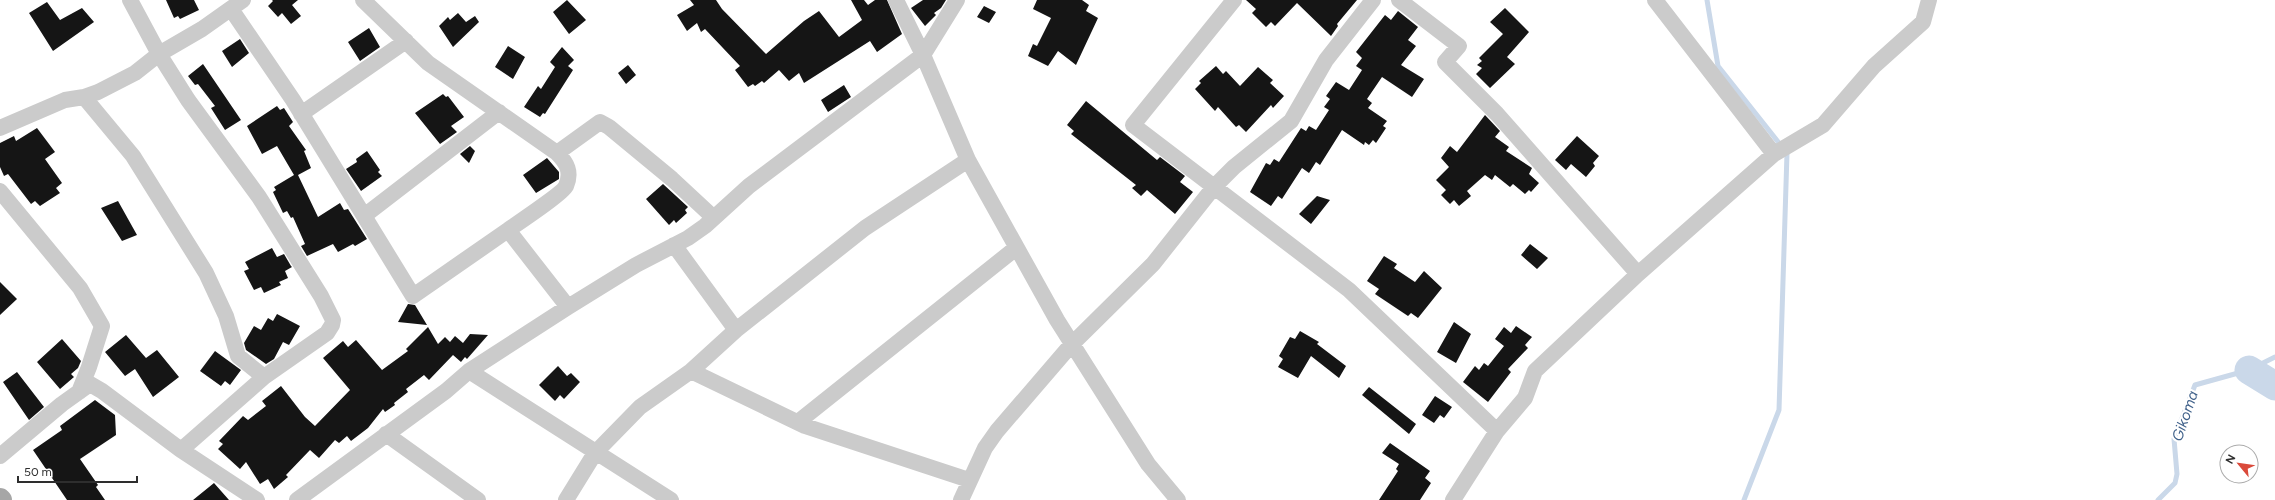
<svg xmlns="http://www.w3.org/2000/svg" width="2275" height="500" viewBox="0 0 2275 500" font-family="Figtree,sans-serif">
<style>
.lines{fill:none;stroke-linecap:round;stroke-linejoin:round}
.stream{stroke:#cad8e9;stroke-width:5}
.river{stroke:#cad8e9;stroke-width:29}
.building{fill:#151515}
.street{stroke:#cbcbcb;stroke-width:16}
.primary{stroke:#a6a6a6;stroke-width:22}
.labels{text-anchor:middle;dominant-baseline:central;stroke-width:4;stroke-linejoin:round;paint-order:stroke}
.water-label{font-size:15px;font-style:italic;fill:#41628b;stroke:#fff}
</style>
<rect width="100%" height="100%" fill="#fff"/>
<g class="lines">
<path class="stream" d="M 1707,0 L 1718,66 L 1787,153 L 1779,410 L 1744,500
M 2158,500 L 2175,483 L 2177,474 L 2174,439 L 2195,385 L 2249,370 L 2275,357"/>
<path class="river" d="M 2249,370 L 2275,386"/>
</g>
<path class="building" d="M 166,0 L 194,0 L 199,10 L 180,19 L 178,16 L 174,18 Z
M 272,0 L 298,0 L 292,5 L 301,16 L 291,24 L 282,13 L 278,17 L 268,6 L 273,1 Z
M 567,0 L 586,20 L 569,34 L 553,12 Z
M 690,0 L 716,0 L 722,9 L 766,54 L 804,21 L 819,11 L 839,37 L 862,20 L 851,0 L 864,0 L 868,5 L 875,0 L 887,0 L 902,34 L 877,52 L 870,41 L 804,83 L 799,73 L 789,81 L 779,70 L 764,83 L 762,81 L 755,86 L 753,84 L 748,87 L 735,70 L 740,66 L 705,29 L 701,32 L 697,23 L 687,31 L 677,15 L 694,5 Z
M 923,0 L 946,0 L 941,8 L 934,13 L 936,15 L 925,26 L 911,8 Z
M 1037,0 L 1082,0 L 1089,5 L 1086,11 L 1098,18 L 1076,65 L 1058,51 L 1048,66 L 1028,56 L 1033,44 L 1037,46 L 1051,18 L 1033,9 Z
M 1246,0 L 1357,0 L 1337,24 L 1338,26 L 1331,36 L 1297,3 L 1275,26 L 1271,22 L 1266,27 L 1252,13 L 1256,9 Z
M 47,2 L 60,20 L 82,8 L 94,22 L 53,51 L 29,13 Z
M 984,6 L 996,12 L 989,23 L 977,17 Z
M 1505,8 L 1529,32 L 1507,57 L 1515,64 L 1490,88 L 1476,74 L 1482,68 L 1477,65 L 1482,61 L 1479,58 L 1503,34 L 1490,22 Z
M 1398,11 L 1418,27 L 1408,40 L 1416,46 L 1401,65 L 1424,79 L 1412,97 L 1382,77 L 1367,99 L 1372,103 L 1368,108 L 1387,121 L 1383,126 L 1386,128 L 1376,143 L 1373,140 L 1369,145 L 1365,142 L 1364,145 L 1342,130 L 1320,165 L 1316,162 L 1309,173 L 1302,168 L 1282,199 L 1278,196 L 1271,206 L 1250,192 L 1266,163 L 1270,165 L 1274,159 L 1279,162 L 1301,128 L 1306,131 L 1309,126 L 1316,130 L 1329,110 L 1324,107 L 1330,99 L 1326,96 L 1336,82 L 1349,90 L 1362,70 L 1356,66 L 1362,58 L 1356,52 L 1385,15 L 1391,20 Z
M 458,13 L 466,22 L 475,16 L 479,22 L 453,47 L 439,26 L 448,17 L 450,20 Z
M 369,28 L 380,47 L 360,61 L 348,42 Z
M 240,39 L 249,53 L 232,67 L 222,51 Z
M 508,46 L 525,57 L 513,79 L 495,67 Z
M 562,47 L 574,60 L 568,66 L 573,70 L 545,114 L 543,113 L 540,117 L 524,107 L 538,86 L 541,89 L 555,67 L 550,62 Z
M 203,64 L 241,120 L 225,130 L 211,108 L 215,106 L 198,84 L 195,85 L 188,76 Z
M 628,65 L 636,75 L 626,84 L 618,73 Z
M 1216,66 L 1223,74 L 1226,71 L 1240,86 L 1258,67 L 1273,80 L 1270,83 L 1284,96 L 1273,108 L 1271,105 L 1246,132 L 1239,125 L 1236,127 L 1218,107 L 1215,111 L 1195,89 L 1201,83 L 1199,81 Z
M 844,85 L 851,97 L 828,112 L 821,100 Z
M 443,94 L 446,97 L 448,96 L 464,117 L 451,126 L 457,132 L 440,144 L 415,113 Z
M 1086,101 L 1157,160 L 1160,157 L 1185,176 L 1180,182 L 1193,192 L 1175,214 L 1147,190 L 1141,196 L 1132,188 L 1136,185 L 1071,134 L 1074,131 L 1067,125 Z
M 277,106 L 280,110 L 284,108 L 293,122 L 289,126 L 306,150 L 304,151 L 311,168 L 298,175 L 318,217 L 340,203 L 344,210 L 348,209 L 367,239 L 355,246 L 353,244 L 338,252 L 333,244 L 307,256 L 301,246 L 305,244 L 293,217 L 291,218 L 287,211 L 283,213 L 273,192 L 276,190 L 274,187 L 294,175 L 277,146 L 262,154 L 247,126 Z
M 1485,115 L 1500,131 L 1495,137 L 1509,147 L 1506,151 L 1532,168 L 1529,174 L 1539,183 L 1531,192 L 1529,190 L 1525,194 L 1513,184 L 1510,187 L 1495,175 L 1492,180 L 1485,175 L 1467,191 L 1471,196 L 1459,206 L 1454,200 L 1450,204 L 1441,195 L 1446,190 L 1436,180 L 1449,167 L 1441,158 L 1450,146 L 1457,152 Z
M 37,128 L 55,152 L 45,159 L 62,183 L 56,188 L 60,193 L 40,206 L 35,201 L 31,204 L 8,174 L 4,176 L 0,167 L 0,143 L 14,136 L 16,141 Z
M 1577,136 L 1599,156 L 1593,163 L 1595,166 L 1586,177 L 1571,164 L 1566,170 L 1555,160 Z
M 470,146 L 475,151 L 469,163 L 460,154 Z
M 367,151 L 380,170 L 378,172 L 382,176 L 361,191 L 346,169 L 357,162 L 356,159 Z
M 547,158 L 559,172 L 559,179 L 536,193 L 523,175 Z
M 663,184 L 688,207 L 685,210 L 687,213 L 676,223 L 674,220 L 669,225 L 646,199 Z
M 1317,196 L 1330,200 L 1311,224 L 1299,214 Z
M 118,201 L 137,235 L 122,241 L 101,208 Z
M 1530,244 L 1548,258 L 1537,269 L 1521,255 Z
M 272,248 L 277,257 L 284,254 L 291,266 L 292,267 L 285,271 L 288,278 L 279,282 L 281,285 L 264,293 L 261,287 L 254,290 L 244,271 L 249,269 L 245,262 Z
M 1384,256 L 1397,264 L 1394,268 L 1415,282 L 1424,271 L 1442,288 L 1418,318 L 1411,313 L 1408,316 L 1375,294 L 1379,289 L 1367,281 Z
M 0,282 L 17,299 L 0,315 Z
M 408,304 L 415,305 L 427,325 L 398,322 Z
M 277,314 L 300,326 L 289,345 L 283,342 L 274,359 L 266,364 L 246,350 L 244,343 L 254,326 L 261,330 L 268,318 L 273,321 Z
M 1454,322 L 1471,334 L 1456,363 L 1437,352 Z
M 1516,326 L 1532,337 L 1525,345 L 1528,348 L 1508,369 L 1511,372 L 1488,402 L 1463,382 L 1475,366 L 1479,370 L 1484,363 L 1488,366 L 1504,346 L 1495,339 L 1504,327 L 1511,333 Z
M 428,327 L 438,344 L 445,337 L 450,342 L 455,336 L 463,343 L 470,334 L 488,335 L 467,359 L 465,357 L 461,362 L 453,355 L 429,380 L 424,375 L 406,389 L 408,392 L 394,403 L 395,405 L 385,412 L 383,409 L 368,428 L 351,441 L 347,436 L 339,443 L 335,440 L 319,458 L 310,450 L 286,475 L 288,477 L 274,489 L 268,479 L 260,484 L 246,462 L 240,469 L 218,449 L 223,444 L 219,441 L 243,416 L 248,420 L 266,406 L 262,401 L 281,386 L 305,417 L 315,426 L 350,390 L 323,358 L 343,341 L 348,347 L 356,340 L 382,370 L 408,351 L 406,349 Z
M 1300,331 L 1319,342 L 1317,344 L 1346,366 L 1339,378 L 1311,356 L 1298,378 L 1278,367 L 1283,359 L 1279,356 L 1290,337 L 1295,339 Z
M 126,335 L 146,358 L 157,350 L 179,377 L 153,397 L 135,369 L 125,376 L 105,352 Z
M 62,339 L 81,361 L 78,368 L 71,374 L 74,377 L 60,389 L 37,362 Z
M 215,351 L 241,370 L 230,385 L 225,381 L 221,386 L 200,371 Z
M 558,366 L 567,376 L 571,373 L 580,382 L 564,399 L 560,395 L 555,401 L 539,385 Z
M 17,372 L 44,407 L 29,420 L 3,382 Z
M 1369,387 L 1416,424 L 1409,434 L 1362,395 Z
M 1435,396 L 1452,407 L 1444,418 L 1440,415 L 1434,423 L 1422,415 Z
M 95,400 L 115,415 L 116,435 L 80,459 L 98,485 L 96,487 L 105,500 L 67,500 L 33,450 L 62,430 L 60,426 Z
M 1390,443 L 1430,471 L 1425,478 L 1431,483 L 1420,500 L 1379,500 L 1398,471 L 1396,469 L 1399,464 L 1382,453 Z
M 214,483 L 229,500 L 193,500 Z"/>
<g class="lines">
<path class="street" d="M 130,0 L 159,54 L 188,100 L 259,197 L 321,296 L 333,320 L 332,325 L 327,333 L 264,377 L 181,450 L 257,500
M 363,0 L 428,63 L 557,153 L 600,122 L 609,127 L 672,179 L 714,218
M 896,0 L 923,55 L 968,160 L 1057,320 L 1148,464 L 1178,500
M 1234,0 L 1133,125 L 1349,290 L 1497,431
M 1399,0 L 1459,46 L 1445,62 L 1497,114 L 1638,274
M 1655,0 L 1774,154
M 231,9 L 293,100 L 413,296 L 508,230 L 568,307
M 84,97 L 133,156 L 206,273 L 226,316 L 238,356 L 264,377
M 301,114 L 406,41
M 0,128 L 65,100 L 84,97 L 98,92 L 135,73 L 159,54 L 202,29 L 243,0
M 0,191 L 80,288 L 102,326 L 89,367 L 79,392
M 364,216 L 499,112
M 508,230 C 518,223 563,193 566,186 C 572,172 567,163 557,153
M 674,245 L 736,330 L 691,371 L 805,426 L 969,480
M 736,330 L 865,228 L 968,160
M 469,371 L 671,500
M 798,422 L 1016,248
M 386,434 L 478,500
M 0,456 L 62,404 L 90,384 L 102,391 L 181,450
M 297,500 L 446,391 L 469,371 L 568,307 L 636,265 L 688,238 L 705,226 L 749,186 L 923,55 L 957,0
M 566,500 L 595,453 L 640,407 L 691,371
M 961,500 L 985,448 L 997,431 L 1071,345 L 1153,264 L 1214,187 L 1234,167 L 1291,121 L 1326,60 L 1373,0
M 1453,500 L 1497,431 L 1525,398 L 1535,371 L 1638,274 L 1774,154 L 1823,125 L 1874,66 L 1923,22 L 1929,0"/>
<path class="primary" d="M 0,499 L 1,500"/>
</g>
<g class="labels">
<g class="water-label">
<text transform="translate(2185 416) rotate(-71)">Gikoma</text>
</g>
</g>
<g transform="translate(2239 464) rotate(299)"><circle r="19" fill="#ffffff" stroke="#ababab"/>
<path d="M0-3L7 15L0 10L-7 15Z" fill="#da4a3b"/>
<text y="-6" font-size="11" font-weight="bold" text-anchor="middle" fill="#2e2e2e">N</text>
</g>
<path d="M18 476v6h119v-6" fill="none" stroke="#2e2e2e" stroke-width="2"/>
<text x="24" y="476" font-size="12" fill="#2e2e2e" stroke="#ffffff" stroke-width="3" paint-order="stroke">50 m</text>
</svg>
